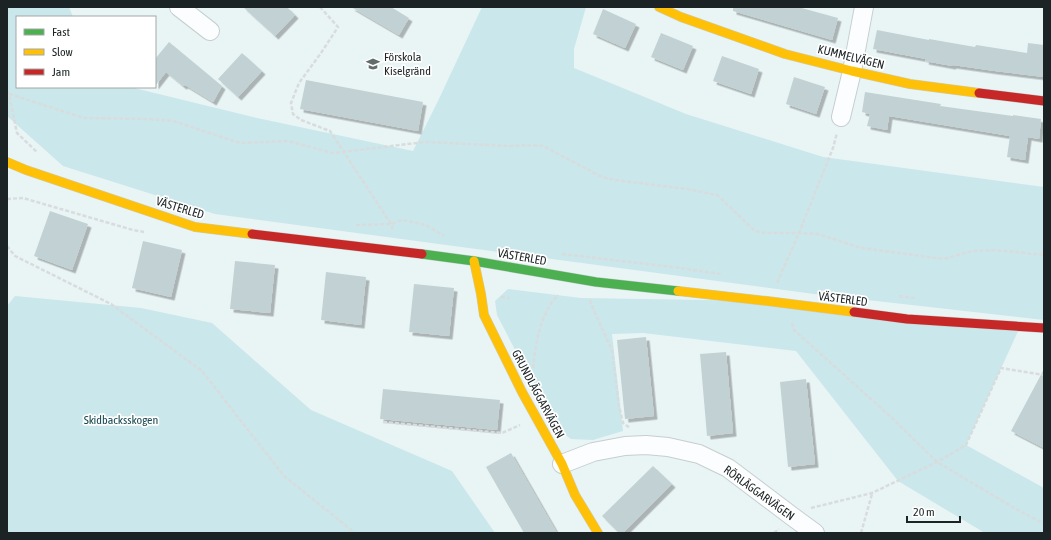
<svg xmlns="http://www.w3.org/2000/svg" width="1051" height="540" viewBox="0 0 1051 540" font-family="'Asap Condensed',sans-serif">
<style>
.green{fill:#cae7eb}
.building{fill:#c2d2d4;filter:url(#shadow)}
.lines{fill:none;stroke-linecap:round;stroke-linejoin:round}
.street-casing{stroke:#c6cfd0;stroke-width:20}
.fast-casing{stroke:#c6cfd0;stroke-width:10}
.slow-casing{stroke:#c6cfd0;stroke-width:10}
.jam-casing{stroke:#c6cfd0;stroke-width:10}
.path{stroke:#d9dcdd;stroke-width:2.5;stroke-dasharray:4 2;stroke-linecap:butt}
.street{stroke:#fcfdfe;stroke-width:18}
.fast{stroke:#4caf50;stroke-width:9}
.slow{stroke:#ffc107;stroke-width:9}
.jam{stroke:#c62828;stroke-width:9}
.labels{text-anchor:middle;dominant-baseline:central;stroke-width:3.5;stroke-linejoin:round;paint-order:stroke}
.poi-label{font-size:12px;fill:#1b2324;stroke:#fff;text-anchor:start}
.street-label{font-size:12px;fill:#1b2324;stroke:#fff}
.park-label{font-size:12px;fill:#194a50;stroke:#fff}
</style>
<defs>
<filter id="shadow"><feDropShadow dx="3.5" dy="3.5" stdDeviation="0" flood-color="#0004"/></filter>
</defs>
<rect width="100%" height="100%" fill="#e9f4f5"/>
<path class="green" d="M 7,7 L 69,7 L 73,17 L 17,17 L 17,87 L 130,87 L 257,118 L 413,151 L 438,101 L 482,7 L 586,7 L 574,49 L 574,68 L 686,114 L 823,157 L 1044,187 L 1044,320 L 814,294 L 215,214 L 63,166 L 7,116 Z
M 508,289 L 581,298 L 767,301 L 1020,327 L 966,445 L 1044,488 L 1044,533 L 985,533 L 898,481 L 796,351 L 643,333 L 612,334 L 623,431 L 593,440 L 571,439 L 555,427 L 497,315 L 495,301 Z
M 15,296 L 141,308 L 212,323 L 311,410 L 452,471 L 495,533 L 7,533 L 7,306 Z"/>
<path class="building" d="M 243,7 L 287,7 L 295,15 L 275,36 Z
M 351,7 L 391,7 L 409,18 L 399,35 Z
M 733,7 L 798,7 L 838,18 L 832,40 L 733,11 Z
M 603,9 L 636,24 L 625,48 L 593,34 Z
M 877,30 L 929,40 L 929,39 L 975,47 L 976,45 L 1027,53 L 1028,43 L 1044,45 L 1044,77 L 995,71 L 953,65 L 952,66 L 925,61 L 926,59 L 873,49 Z
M 661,33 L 693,46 L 683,70 L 651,57 Z
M 169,42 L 222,86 L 213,102 L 185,85 L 183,86 L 166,72 L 155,86 L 155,59 Z
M 242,53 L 262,71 L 238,97 L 218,79 Z
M 722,56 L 759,69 L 751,94 L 713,81 Z
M 794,77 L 825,87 L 816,114 L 786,104 Z
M 306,80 L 423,102 L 418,131 L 300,109 Z
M 865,92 L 941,104 L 940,106 L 1013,116 L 1013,115 L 1041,119 L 1039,139 L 1028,137 L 1025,160 L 1007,157 L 1010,136 L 889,116 L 887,130 L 867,126 L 870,114 L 862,112 Z
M 50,211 L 88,224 L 72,270 L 34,256 Z
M 143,241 L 182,250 L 171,297 L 132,288 Z
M 235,261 L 275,265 L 270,313 L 230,309 Z
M 326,272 L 366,277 L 361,325 L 321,320 Z
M 414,284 L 454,288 L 449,336 L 409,332 Z
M 646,337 L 654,416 L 625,419 L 617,340 Z
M 726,352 L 733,433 L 707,436 L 700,354 Z
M 1044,369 L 1044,448 L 1011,431 Z
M 806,379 L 815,464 L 788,467 L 780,382 Z
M 383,389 L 500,400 L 497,430 L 380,419 Z
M 511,453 L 557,533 L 524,533 L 486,467 Z
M 653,466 L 672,484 L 623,533 L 619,533 L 602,516 Z"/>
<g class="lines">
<g class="street-casing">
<path id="street" d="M 179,7 L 210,31
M 841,117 L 852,71 L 864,7
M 562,464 L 593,452 L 625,446 L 646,445 L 668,447 L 699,454 L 728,468 L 793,517 L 815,533"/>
</g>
<g class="fast-casing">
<path id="fast" d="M 422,254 L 474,261 L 596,282 L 678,291"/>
</g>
<g class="slow-casing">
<path id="slow" d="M 659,7 L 681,17 L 785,54 L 852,71 L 910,84 L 979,93
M 7,162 L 26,170 L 195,227 L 252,234
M 474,261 L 481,294 L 484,315 L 522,392 L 562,464 L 575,495 L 598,533
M 678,291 L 767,301 L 854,312"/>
</g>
<g class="jam-casing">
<path id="jam" d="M 979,93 L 1044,101
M 252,234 L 422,254
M 854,312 L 907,319 L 1044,328"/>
</g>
<path class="path" d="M 320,7 L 338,27 L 321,53 L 299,83 L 291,103 L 293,114 L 301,120 L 330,131 L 391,224 L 393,230
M 7,91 L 9,94 L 17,133 L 37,152
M 9,94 L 84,118 L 148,119 L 173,121 L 240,143 L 288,141 L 333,153 L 425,142 L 510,146 L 531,145 L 543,146 L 602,177 L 615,180 L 687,189 L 717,195 L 755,231 L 764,233 L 799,233 L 818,234 L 861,248 L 944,259 L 972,251 L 995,250 L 1044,255
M 7,199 L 23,198 L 133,230 L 144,232
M 356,225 L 391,224 L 402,220 L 426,225 L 444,236
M 7,246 L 15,256 L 111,304 L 202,371 L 284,476 L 355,533
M 562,254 L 673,267 L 721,274
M 777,283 L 799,233 L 833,148 L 837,133
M 899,296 L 916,298
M 501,297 L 510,298
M 590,300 L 593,309 L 612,350 L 619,406 L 623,423 L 630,428
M 792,323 L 794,330 L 892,418 L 937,462 L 1016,509 L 1044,524
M 533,368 C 536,342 540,314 558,295
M 383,422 L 502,433 L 520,425
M 811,508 L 872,493 L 937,462 L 966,445 L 1001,368 L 1044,375
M 774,533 L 779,529
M 861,533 L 872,494"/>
<use href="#street" class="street"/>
<use href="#fast" class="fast"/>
<use href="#slow" class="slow"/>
<use href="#jam" class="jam"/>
</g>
<defs>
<g id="school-bare" transform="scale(1.08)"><path d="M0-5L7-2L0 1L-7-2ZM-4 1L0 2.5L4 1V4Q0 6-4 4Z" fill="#636c6d" stroke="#fff" stroke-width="2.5" paint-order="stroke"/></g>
</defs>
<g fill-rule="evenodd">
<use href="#school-bare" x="373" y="64"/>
</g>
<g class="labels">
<g class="poi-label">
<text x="384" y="57">Förskola<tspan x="384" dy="14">Kiselgränd</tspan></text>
</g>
<g class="street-label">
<text transform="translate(851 57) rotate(14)">KUMMELVÄGEN</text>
<text transform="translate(180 208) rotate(17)">VÄSTERLED</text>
<text transform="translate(522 257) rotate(10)">VÄSTERLED</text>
<text transform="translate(843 299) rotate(7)">VÄSTERLED</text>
<text transform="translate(538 394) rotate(62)">GRUNDLÄGGARVÄGEN</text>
<text transform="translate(759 493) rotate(36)">RÖRLÄGGARVÄGEN</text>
</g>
<g class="park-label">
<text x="121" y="420">Skidbacksskogen</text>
</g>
</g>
<rect width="1051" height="540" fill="none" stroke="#1b2324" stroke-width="16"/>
<rect x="16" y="16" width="140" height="72" fill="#ffffff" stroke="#a4a7a7"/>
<rect x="24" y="29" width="20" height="6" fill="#4caf50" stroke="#a4a7a7"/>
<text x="52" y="36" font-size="12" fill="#1b2324">Fast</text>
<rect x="24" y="49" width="20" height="6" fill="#ffc107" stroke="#a4a7a7"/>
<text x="52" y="56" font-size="12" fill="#1b2324">Slow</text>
<rect x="24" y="69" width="20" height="6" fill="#c62828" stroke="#a4a7a7"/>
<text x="52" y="76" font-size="12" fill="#1b2324">Jam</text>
<path d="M907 516v6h53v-6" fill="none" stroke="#1b2324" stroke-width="2"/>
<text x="913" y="516" font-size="12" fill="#1b2324" stroke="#ffffff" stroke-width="3" paint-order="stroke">20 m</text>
</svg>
